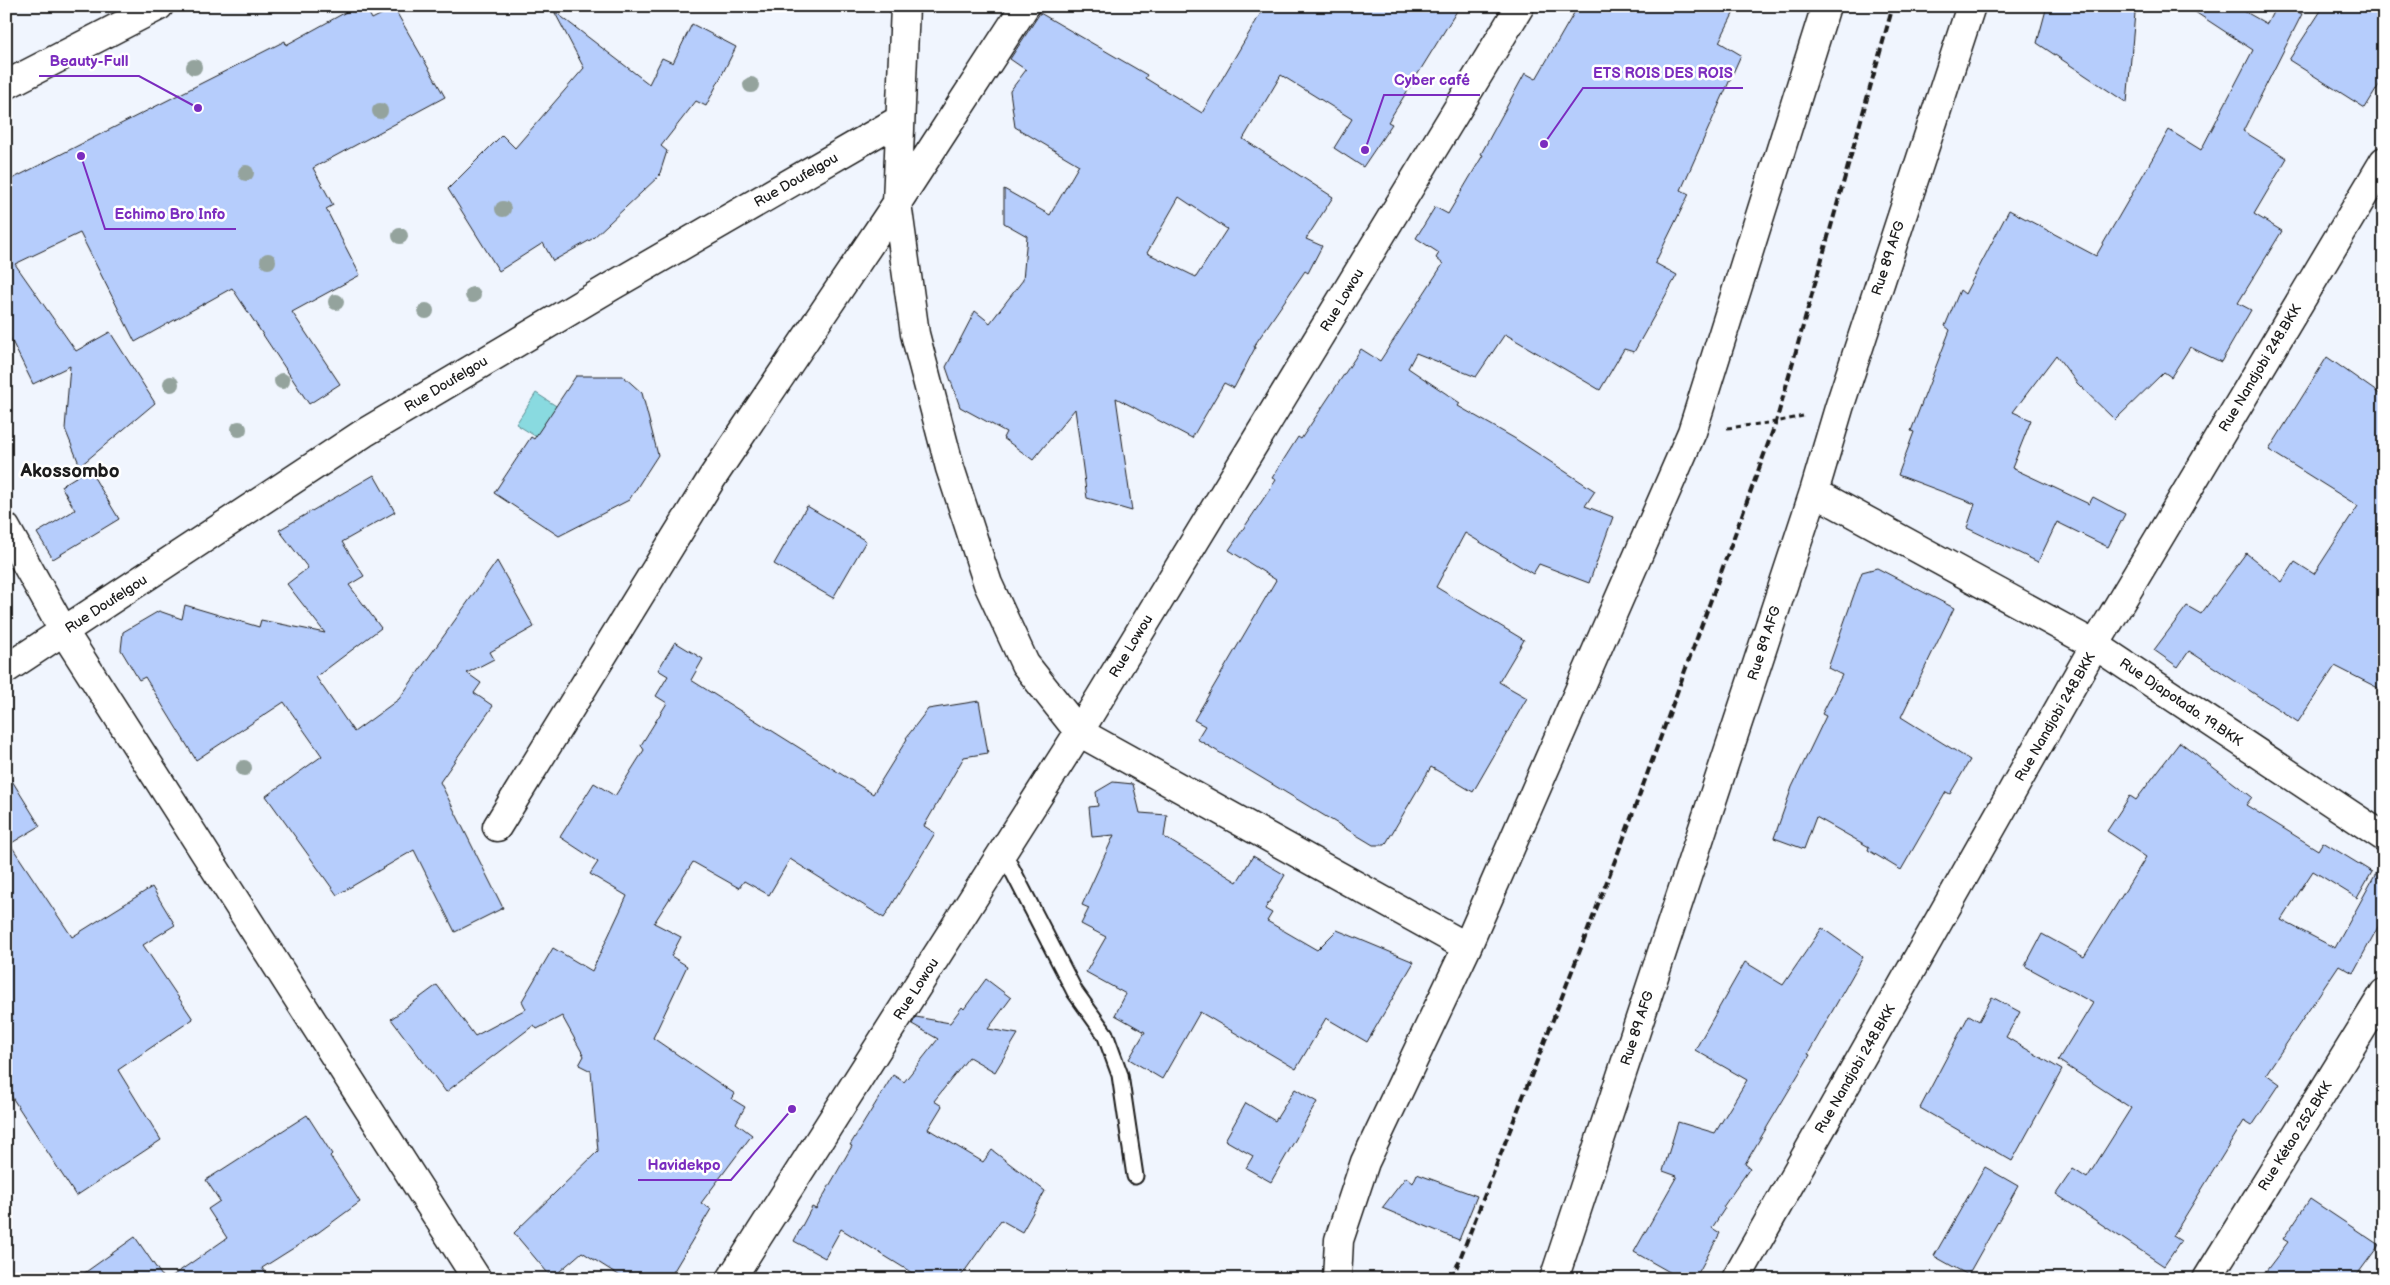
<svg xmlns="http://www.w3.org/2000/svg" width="2390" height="1285" viewBox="0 0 2390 1285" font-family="'Balsamiq Sans',sans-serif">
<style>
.water{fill:#89dae0;stroke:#5d8e92}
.building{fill:#b6cdfc;stroke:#1c1c1c;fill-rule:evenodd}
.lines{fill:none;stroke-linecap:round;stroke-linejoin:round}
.lane-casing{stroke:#1c1c1c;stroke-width:19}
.street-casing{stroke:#1c1c1c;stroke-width:31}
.path{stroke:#1c1c1c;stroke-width:3;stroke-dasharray:5 4;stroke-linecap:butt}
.lane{stroke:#fff;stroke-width:15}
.street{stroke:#fff;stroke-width:28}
.rail{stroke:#1c1c1c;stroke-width:4;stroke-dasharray:8 4;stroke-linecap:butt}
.tree{fill:#94a39d}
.labels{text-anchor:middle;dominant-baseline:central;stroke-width:5;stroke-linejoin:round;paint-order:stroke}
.street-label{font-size:14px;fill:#1c1c1c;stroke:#fff}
.district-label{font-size:19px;font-weight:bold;fill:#1c1c1c;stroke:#fff}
.leader{fill:none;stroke:#7b2cbf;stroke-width:2}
.callout-dot{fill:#7b2cbf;stroke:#fff;stroke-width:2}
.callout-label{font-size:15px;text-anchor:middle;font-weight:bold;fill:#7b2cbf;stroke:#fff;stroke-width:5;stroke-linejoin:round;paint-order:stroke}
</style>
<rect width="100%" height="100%" fill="#f0f5fe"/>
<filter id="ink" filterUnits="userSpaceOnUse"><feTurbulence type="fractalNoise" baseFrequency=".02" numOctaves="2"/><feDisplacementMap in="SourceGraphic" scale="10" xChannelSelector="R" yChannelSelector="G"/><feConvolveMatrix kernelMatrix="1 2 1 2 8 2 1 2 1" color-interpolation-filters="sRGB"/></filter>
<g filter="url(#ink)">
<path class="water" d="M 536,393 L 592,429 L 573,460 L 516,424 Z"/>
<path class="building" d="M 357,6 L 365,6 L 372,19 L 394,8 L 445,97 L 313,168 L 333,205 L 326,209 L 360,275 L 292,312 L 340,384 L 309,404 L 232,288 L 135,342 L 80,233 L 15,264 L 76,351 L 110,332 L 155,403 L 80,466 L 65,429 L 70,366 L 33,384 L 6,329 L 6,182 L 285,41 L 286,45 Z
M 1265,6 L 1460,6 L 1388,122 L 1392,124 L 1363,167 L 1334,148 L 1352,119 L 1281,75 L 1243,139 L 1333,197 L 1306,239 L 1322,246 L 1308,273 L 1305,271 L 1254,346 L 1255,348 L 1234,388 L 1224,383 L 1192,438 L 1116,398 L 1132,511 L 1087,498 L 1075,409 L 1033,460 L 1003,438 L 1006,432 L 960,407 L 946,367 L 975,311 L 990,323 L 1023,280 L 1027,236 L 1004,223 L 1004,189 L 1050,215 L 1079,165 L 1015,127 L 1010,91 L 1026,70 L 1010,59 L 1040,13 L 1147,75 L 1145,78 L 1202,113 ZM 1179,197 L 1227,229 L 1196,277 L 1147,253 Z
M 1578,6 L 1737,6 L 1719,42 L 1741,55 L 1681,190 L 1689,194 L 1655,263 L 1677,275 L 1634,352 L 1624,349 L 1600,390 L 1505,334 L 1476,377 L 1416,353 L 1408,368 L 1460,403 L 1458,406 L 1514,438 L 1595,491 L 1585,506 L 1613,517 L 1589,583 L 1539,564 L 1533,574 L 1465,533 L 1436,587 L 1524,640 L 1499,682 L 1527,698 L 1473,792 L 1431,767 L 1385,845 L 1373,845 L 1197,739 L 1205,726 L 1194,720 L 1276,580 L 1229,550 L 1276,480 L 1272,478 L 1298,437 L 1301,439 L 1361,349 L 1380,361 L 1443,264 L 1436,258 L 1439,253 L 1416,238 L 1435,207 L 1448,214 L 1483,155 L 1481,154 L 1525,73 L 1536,79 Z
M 2047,6 L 2112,6 L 2135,13 L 2127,103 L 2037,43 Z
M 2186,6 L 2235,6 L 2267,24 L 2276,6 L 2286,6 L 2302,14 L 2243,131 L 2287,158 L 2254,214 L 2282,231 L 2238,303 L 2251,310 L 2221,362 L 2190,347 L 2171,377 L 2164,372 L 2115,420 L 2077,383 L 2056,355 L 2013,412 L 2031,420 L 2012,468 L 2089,504 L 2093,497 L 2125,514 L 2108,547 L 2057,522 L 2038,562 L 1967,528 L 1975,504 L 1898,475 L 1914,432 L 1911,431 L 1950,330 L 1945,326 L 1960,290 L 1965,294 L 2009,210 L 2096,256 L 2169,130 L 2201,150 L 2253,50 Z
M 2324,6 L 2384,6 L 2384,77 L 2365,108 L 2289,60 Z
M 554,11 L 649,84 L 662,58 L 673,63 L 692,24 L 736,47 L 706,106 L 696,101 L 661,146 L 667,151 L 659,176 L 592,239 L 553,261 L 543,243 L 499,271 L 448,189 L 502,135 L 515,148 L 584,68 Z
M 2327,357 L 2384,397 L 2384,691 L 2335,666 L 2298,722 L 2189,651 L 2178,667 L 2154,650 L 2187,606 L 2201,614 L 2246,553 L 2282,582 L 2295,562 L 2314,574 L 2358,506 L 2269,450 Z
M 576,376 L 623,376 L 642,393 L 658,455 L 629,500 L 559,536 L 494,493 L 531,437 L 534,439 Z
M 89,469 L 119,519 L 53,559 L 37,533 L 75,510 L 61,486 Z
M 374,475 L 395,512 L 342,542 L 364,576 L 349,585 L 381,628 L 316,677 L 354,732 L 399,699 L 497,561 L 534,627 L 490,652 L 494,659 L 467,673 L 481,683 L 474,693 L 493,706 L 440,782 L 503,908 L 455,932 L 414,850 L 337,895 L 266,796 L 322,756 L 284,702 L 196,760 L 145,677 L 139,680 L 121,650 L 123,632 L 159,611 L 182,619 L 185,605 L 259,627 L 261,620 L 325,633 L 287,584 L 308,568 L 279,530 Z
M 807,506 L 866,541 L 833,598 L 774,564 Z
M 1877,568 L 1954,608 L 1901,717 L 1970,760 L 1950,794 L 1946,792 L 1901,870 L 1868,850 L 1869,847 L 1816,817 L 1804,849 L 1774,838 L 1792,787 L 1826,716 L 1822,714 L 1842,675 L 1828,668 L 1862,572 Z
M 675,642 L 703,659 L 691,680 L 873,794 L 907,739 L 906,738 L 928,709 L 979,701 L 988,753 L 964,757 L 924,826 L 935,833 L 884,918 L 790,859 L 769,895 L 744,881 L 739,888 L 693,862 L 654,923 L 681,937 L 671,956 L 687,966 L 653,1038 L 735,1094 L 732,1099 L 745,1107 L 736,1123 L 752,1135 L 701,1203 L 711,1209 L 669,1279 L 625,1279 L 582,1252 L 552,1278 L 514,1233 L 598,1151 L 591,1071 L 579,1065 L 584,1056 L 562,1016 L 537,1029 L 534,1025 L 446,1092 L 391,1019 L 437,985 L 475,1036 L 526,1009 L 522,1001 L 553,948 L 592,971 L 627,896 L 590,874 L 598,862 L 560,837 L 594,783 L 615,796 L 644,750 L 641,745 L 667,703 L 656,696 L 668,676 L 658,670 Z
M 2180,742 L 2252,797 L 2246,805 L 2318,850 L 2323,842 L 2372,872 L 2357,898 L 2313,871 L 2281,920 L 2335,948 L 2384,859 L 2384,916 L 2353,973 L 2339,965 L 2266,1074 L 2280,1084 L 2252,1126 L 2244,1121 L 2173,1236 L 2181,1241 L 2164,1266 L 2056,1194 L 2073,1169 L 2087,1178 L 2131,1108 L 2058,1060 L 2093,1003 L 2025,966 L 2042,934 L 2084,957 L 2146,857 L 2107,831 L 2130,796 L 2136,800 Z
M 6,771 L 40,826 L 10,844 L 72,937 L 152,887 L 175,925 L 143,945 L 193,1019 L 118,1070 L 161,1140 L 76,1196 L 6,1088 Z
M 1113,782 L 1133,784 L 1140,813 L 1167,815 L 1164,837 L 1237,882 L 1253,856 L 1285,875 L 1265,909 L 1272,913 L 1267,921 L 1317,950 L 1337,930 L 1414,962 L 1367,1042 L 1326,1018 L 1296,1069 L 1200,1012 L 1162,1079 L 1129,1059 L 1145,1032 L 1115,1015 L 1126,994 L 1086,972 L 1106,937 L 1081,924 L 1089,908 L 1082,905 L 1114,835 L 1092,837 L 1089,807 L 1098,806 L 1096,792 Z
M 1822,928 L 1863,957 L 1808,1054 L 1810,1055 L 1745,1164 L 1750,1168 L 1723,1207 L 1725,1208 L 1712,1228 L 1720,1233 L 1695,1279 L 1682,1279 L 1634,1252 L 1677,1176 L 1663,1171 L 1678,1122 L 1715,1133 L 1747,1080 L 1695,1050 L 1745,962 L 1783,985 Z
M 986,979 L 1011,998 L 988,1029 L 1018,1034 L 995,1072 L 969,1057 L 934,1101 L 942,1106 L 928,1129 L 983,1162 L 992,1150 L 1045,1191 L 1022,1232 L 1001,1220 L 959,1279 L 922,1279 L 841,1229 L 825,1258 L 794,1241 L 812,1207 L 816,1209 L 852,1146 L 850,1145 L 893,1075 L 904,1082 L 938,1039 L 912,1024 L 916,1017 L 950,1023 L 962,1007 L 964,1009 Z
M 1992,997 L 2020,1012 L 2006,1037 L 2062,1070 L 2012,1161 L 1920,1108 L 1969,1015 L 1979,1021 Z
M 1295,1089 L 1317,1102 L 1271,1182 L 1246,1168 L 1253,1156 L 1225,1140 L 1246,1103 L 1275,1121 Z
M 307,1115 L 332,1154 L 330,1156 L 360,1202 L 319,1232 L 262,1268 L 270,1279 L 168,1279 L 227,1238 L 208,1209 L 220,1201 L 206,1180 Z
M 1985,1167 L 2018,1186 L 1968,1275 L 1934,1256 Z
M 1417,1174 L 1477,1196 L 1459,1240 L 1382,1208 L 1406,1177 L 1413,1183 Z
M 2310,1199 L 2379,1245 L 2354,1279 L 2260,1279 L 2288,1242 L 2283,1239 Z
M 135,1237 L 164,1279 L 76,1279 Z"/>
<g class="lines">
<g class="lane-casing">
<path id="lane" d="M 1003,852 L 1075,992 L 1105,1034 L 1120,1075 L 1135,1176"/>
</g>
<g class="street-casing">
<path id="street" d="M 905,6 L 897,203 L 915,334 L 950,468 L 988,584 L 1025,664 L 1079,732 L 1467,947
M 6,85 L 159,6
M 1814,492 L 2095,645 L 2384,837
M 6,528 L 64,632 L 477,1279
M 6,669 L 364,433 L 612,286 L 899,120
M 497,827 L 712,478 L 897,203 L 1025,6
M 731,1279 L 1079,732 L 1520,6
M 1337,1279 L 1339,1240 L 1365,1162 L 1467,947 L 1692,432 L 1826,6
M 1554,1279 L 1814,492 L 1839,408 L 1971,6
M 1736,1279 L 2095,645 L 2384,161
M 2207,1279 L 2384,993"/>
</g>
<path class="path" d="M 1727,428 L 1776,422 L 1803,416"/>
<use href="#lane" class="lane"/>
<use href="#street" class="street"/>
<path class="rail" d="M 1452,1279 L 1623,840 L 1776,422 L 1893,6"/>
</g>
<g class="tree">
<circle cx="194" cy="67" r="8"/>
<circle cx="751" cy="85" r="8"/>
<circle cx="380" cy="111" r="8"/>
<circle cx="246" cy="173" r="8"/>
<circle cx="503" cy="209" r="8"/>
<circle cx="400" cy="236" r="8"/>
<circle cx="268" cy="261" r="8"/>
<circle cx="473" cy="295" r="8"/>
<circle cx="336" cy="302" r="8"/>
<circle cx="426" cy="311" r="8"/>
<circle cx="282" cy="381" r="8"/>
<circle cx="171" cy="384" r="8"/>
<circle cx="239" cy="429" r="8"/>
<circle cx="244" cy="768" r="8"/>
</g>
</g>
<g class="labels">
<g class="street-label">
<text transform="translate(796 180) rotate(-30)">Rue Doufelgou</text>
<text transform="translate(1888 258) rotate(-72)">Rue 89 AFG</text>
<text transform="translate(1342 300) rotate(-59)">Rue Lowou</text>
<text transform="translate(2260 368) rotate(-59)">Rue Nandjobi 248.BKK</text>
<text transform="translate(446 384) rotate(-31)">Rue Doufelgou</text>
<text transform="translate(106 604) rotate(-33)">Rue Doufelgou</text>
<text transform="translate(1764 643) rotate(-72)">Rue 89 AFG</text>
<text transform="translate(1131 646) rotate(-59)">Rue Lowou</text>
<text transform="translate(2181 702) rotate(34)">Rue Djapotado. 19.BKK</text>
<text transform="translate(2055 717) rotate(-60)">Rue Nandjobi 248.BKK</text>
<text transform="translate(916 989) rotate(-57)">Rue Lowou</text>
<text transform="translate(1637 1028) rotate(-72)">Rue 89 AFG</text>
<text transform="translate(1855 1069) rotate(-60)">Rue Nandjobi 248.BKK</text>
<text transform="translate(2295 1136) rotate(-58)">Rue Kétao 252.BKK</text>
</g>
<g class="district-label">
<text x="70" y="471">Akossombo</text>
</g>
</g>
<path class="leader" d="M198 108L139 76H39M1544 144L1583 88H1743M1365 150L1384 95H1480M81 156L105 229H236M792 1109L731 1180H638"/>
<g class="callout-dot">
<circle cx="198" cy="108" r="5"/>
<circle cx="1544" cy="144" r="5"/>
<circle cx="1365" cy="150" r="5"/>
<circle cx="81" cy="156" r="5"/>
<circle cx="792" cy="1109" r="5"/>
</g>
<g class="callout-label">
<text x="89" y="66">Beauty-Full</text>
<text x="1663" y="78">ETS ROIS DES ROIS</text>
<text x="1432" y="85">Cyber café</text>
<text x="170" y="219">Echimo Bro Info</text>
<text x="684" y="1170">Havidekpo</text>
</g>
<rect width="2390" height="1285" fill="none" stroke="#fff" stroke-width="25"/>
<rect x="12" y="12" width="2365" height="1260" fill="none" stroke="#1c1c1c" stroke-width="2" filter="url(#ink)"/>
</svg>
